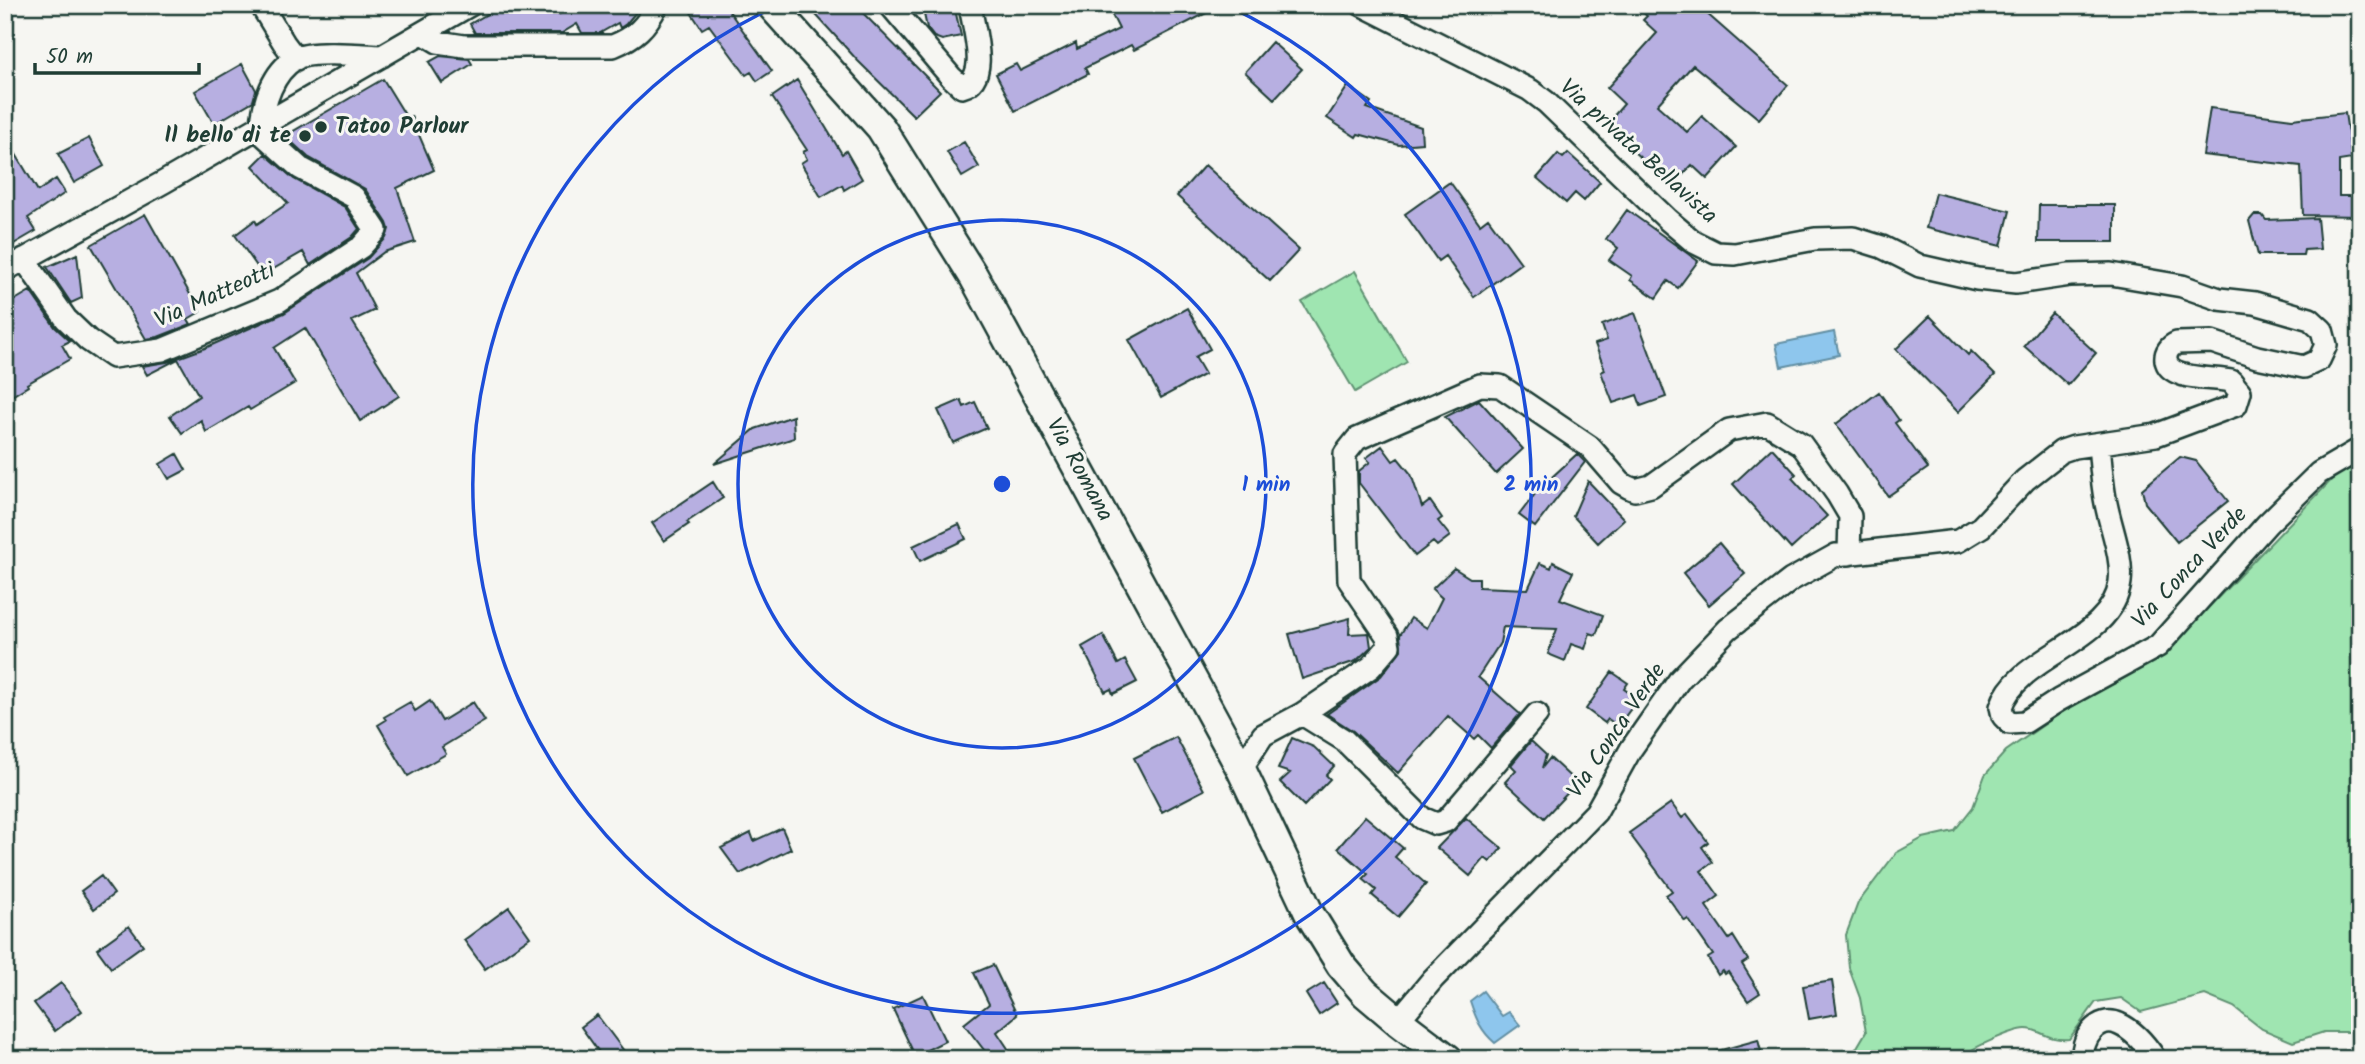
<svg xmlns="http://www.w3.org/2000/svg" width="2365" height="1064" viewBox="0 0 2365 1064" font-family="Kalam,sans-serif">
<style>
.green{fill:#9fe5b1;stroke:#5f9172;stroke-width:2}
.water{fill:#8ec6ed;stroke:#628fa3;stroke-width:2}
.building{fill:#b7afe1;stroke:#1f3d34;stroke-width:2}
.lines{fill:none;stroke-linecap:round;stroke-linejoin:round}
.minor-casing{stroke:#1f3d34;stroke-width:26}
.tertiary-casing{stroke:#1f3d34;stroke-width:33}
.minor{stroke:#f6f6f2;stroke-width:21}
.tertiary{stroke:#f6f6f2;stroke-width:28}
.ring{fill:none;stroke:#1d4ed8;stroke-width:3.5}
.poi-dot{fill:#1f3d34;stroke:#f6f6f2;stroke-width:2.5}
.labels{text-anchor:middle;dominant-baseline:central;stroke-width:6;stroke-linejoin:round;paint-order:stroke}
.poi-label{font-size:23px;font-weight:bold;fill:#1f3d34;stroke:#f6f6f2;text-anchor:start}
.street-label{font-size:23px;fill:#1f3d34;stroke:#f6f6f2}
.centre{fill:#1d4ed8;stroke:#f6f6f2;stroke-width:3.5}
.ring-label{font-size:21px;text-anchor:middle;font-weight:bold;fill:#1d4ed8;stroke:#f6f6f2;stroke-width:6;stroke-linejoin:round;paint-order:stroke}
</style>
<rect width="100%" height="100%" fill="#f6f6f2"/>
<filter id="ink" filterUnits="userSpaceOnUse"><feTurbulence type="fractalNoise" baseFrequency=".0143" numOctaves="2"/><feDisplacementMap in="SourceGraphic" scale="14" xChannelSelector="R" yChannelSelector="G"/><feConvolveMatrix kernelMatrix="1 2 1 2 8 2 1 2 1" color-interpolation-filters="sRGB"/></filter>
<g filter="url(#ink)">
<path class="green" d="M 1355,271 L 1407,362 L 1355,392 L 1302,302 Z
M 2360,463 L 2360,1038 L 2356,1032 L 2324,1032 L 2293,1042 L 2262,1029 L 2234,1007 L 2205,995 L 2141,1012 L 2121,998 L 2096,1002 L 2069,1039 C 2046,1041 2041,1029 2026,1029 C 2014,1029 1966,1050 1960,1059 L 1850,1059 L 1866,1032 L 1860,998 L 1849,968 L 1846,935 L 1858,903 L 1896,853 L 1923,838 L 1954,831 L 1973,807 L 1985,775 L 2006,751 L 2062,712 L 2159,659 L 2342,469 Z"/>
<path class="water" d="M 1834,332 L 1839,355 L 1781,367 L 1776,344 Z
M 1483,991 L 1502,1016 L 1509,1012 L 1520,1025 L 1495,1043 C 1481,1031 1476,1019 1470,1001 Z"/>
<path class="building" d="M 503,5 L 554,5 L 559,14 L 569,8 L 567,5 L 642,5 L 626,24 L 620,28 L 618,23 L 600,33 L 582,33 L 577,24 L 562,33 L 475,33 L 470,24 Z
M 686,5 L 737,5 L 729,11 L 772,71 L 757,81 L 751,72 L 746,75 L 709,25 L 702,29 Z
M 807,5 L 855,5 L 940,91 L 914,116 L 858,61 Z
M 922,5 L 954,5 L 961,36 L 942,40 L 934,37 L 927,28 Z
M 1107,5 L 1222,5 L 1134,50 L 1131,45 L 1085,68 L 1088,74 L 1015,111 L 996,74 L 1016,64 L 1020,71 L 1076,43 L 1077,49 L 1119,29 Z
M 1634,5 L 1697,5 L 1788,85 L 1759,119 L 1693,65 L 1657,105 L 1687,132 L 1702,116 L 1736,147 L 1707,179 L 1692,165 L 1672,186 L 1605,126 L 1624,104 L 1607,88 L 1657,33 L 1643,20 L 1647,16 Z
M 1272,42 L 1302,69 L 1274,99 L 1245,72 Z
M 440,56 L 469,59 L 472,64 L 442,83 L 429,62 Z
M 242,64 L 256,90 L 253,101 L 214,124 L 195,91 Z
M 383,79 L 407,118 L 411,116 L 434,170 L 397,188 L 415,242 L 384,252 L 356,273 L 375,310 L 352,321 L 399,396 L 360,421 L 305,328 L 274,348 L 295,383 L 250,410 L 248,407 L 206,432 L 201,420 L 182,433 L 170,416 L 199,396 L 178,359 L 147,375 L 142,366 L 167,362 L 205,348 L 284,313 L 368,258 L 386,238 L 389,229 L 387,223 L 365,189 L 308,157 L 285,136 Z
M 797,80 L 842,154 L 846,151 L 862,179 L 844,190 L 842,185 L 821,197 L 801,163 L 807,159 L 803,152 L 807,150 L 772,97 Z
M 1348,86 L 1371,102 L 1367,108 L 1421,127 L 1422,143 L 1399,145 L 1358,134 L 1356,137 L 1327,118 Z
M 2210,108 L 2292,119 L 2345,113 L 2352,159 L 2339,161 L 2339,196 L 2360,196 L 2360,216 L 2303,215 L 2301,166 L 2203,155 Z
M 5,136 L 38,191 L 56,179 L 65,193 L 28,218 L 36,231 L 5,249 Z
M 89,138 L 104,166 L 74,183 L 58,154 Z
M 964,142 L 979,167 L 962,177 L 947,152 Z
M 1568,153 L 1600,182 L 1584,201 L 1575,193 L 1566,203 L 1537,178 L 1558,154 L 1563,158 Z
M 265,154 L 294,179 L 345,207 L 359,229 L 352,237 L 310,265 L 303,252 L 263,275 L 235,235 L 255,220 L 257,224 L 288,203 L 253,166 Z
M 1205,165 L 1299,250 L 1270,281 L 1177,196 Z
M 1450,182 L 1480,224 L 1488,218 L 1521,263 L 1474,297 L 1445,256 L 1438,261 L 1405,214 Z
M 1935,193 L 2010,211 L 2001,246 L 1926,228 Z
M 2039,205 L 2115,205 L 2115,242 L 2038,242 Z
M 1627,210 L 1698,261 L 1678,288 L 1668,281 L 1656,298 L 1630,280 L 1632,276 L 1609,260 L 1618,248 L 1606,239 Z
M 145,214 L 200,312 L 188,319 L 191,324 L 158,337 L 146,339 L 91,245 Z
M 2254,215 L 2262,215 L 2266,220 L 2317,218 L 2320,249 L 2304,250 L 2303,255 L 2258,255 L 2249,221 Z
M 77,254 L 82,298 L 71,303 L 47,267 Z
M 30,291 L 55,327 L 70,341 L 62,345 L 70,359 L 27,384 L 28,386 L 5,400 L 5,306 Z
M 1187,308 L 1210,349 L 1195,357 L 1205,374 L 1161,398 L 1129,340 Z
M 1635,313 L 1666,397 L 1641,406 L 1637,395 L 1613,403 L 1601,372 L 1605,370 L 1595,344 L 1607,340 L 1602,325 Z
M 2052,313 L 2096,353 L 2068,385 L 2024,346 Z
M 1930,316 L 1968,355 L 1971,351 L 1995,375 L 1958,412 L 1896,349 Z
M 1879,392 L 1899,420 L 1895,423 L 1928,468 L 1888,496 L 1836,424 Z
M 961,400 L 964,407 L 975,402 L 987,428 L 953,443 L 938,410 Z
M 1479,400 L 1523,449 L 1496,474 L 1445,417 Z
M 793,416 L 794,438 L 714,464 L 755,429 Z
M 1382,446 L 1393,461 L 1398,458 L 1411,474 L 1422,507 L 1430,501 L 1442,518 L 1438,521 L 1450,536 L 1437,546 L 1433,542 L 1415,556 L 1359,483 L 1359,471 L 1370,462 L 1366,458 Z
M 1772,448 L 1796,474 L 1792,478 L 1827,516 L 1791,549 L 1733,484 Z
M 177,454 L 186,470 L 169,479 L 160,464 Z
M 1577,454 L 1585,462 L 1535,527 L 1519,515 L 1539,489 Z
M 2180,457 L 2196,461 L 2228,501 L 2177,542 L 2145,503 L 2142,489 Z
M 1588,481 L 1624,519 L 1598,543 L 1573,516 Z
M 713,482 L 723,498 L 687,522 L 689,524 L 664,541 L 652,523 Z
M 959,524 L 966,539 L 920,561 L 913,546 Z
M 1719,543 L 1745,574 L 1709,605 L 1683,573 Z
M 1553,562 L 1573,572 L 1560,599 L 1603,615 L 1596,635 L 1590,633 L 1585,649 L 1571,644 L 1565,661 L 1548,654 L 1557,629 L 1503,627 L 1500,643 L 1478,677 L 1520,714 L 1491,748 L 1478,735 L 1474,739 L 1448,716 L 1398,773 L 1353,731 L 1327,714 L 1381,676 L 1401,650 L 1400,635 L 1411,618 L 1427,628 L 1442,598 L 1432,589 L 1454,568 L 1470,578 L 1479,578 L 1479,587 L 1528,589 L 1540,563 L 1551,568 Z
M 1350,618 L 1349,634 L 1369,633 L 1371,647 L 1356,661 L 1302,679 L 1289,634 Z
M 1103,635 L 1118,664 L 1125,660 L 1137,682 L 1113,694 L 1111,689 L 1105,692 L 1082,647 Z
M 1612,672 L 1628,683 L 1624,689 L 1638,699 L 1618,726 L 1608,719 L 1605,723 L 1586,709 Z
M 430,701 L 442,721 L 473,702 L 485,721 L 442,747 L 446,754 L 408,776 L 378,725 L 386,720 L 384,717 L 410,702 L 415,711 Z
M 1176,737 L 1204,790 L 1162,812 L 1134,758 Z
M 1292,738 L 1314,747 L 1334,766 L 1326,775 L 1330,779 L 1304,806 L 1280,782 L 1290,773 L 1278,769 Z
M 1531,741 L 1546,755 L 1542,768 L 1550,758 L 1577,783 L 1544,818 L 1505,782 L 1516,770 L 1511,765 Z
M 1671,803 L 1682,818 L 1687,814 L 1708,842 L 1702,847 L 1713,862 L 1701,871 L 1719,896 L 1706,906 L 1729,939 L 1733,936 L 1748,960 L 1742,964 L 1760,993 L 1748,1001 L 1728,972 L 1725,974 L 1723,971 L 1718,975 L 1708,958 L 1713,955 L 1688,919 L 1685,921 L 1666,895 L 1672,891 L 1629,833 Z
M 1365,816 L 1403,848 L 1395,857 L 1426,884 L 1398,917 L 1372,895 L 1376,890 L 1363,879 L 1368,874 L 1338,848 Z
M 1466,818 L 1502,848 L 1490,862 L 1485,858 L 1470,876 L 1437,848 Z
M 782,828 L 791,849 L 740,874 L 721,848 L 751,833 L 754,841 Z
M 101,876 L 114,894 L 94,909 L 81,891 Z
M 509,907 L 530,937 L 485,969 L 464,940 Z
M 129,926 L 143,945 L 111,968 L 97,949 Z
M 993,965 L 1017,1015 L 997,1032 L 1015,1059 L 991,1059 L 964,1024 L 989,1004 L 974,973 Z
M 1832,981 L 1837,1014 L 1809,1019 L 1803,986 Z
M 61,983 L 82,1011 L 55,1031 L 34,1003 Z
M 1324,983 L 1337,1003 L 1319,1015 L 1306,994 Z
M 923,995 L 945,1041 L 915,1056 L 893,1009 Z
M 597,1015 L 630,1059 L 604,1059 L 581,1027 Z
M 1758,1040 L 1763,1059 L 1710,1059 L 1710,1053 Z"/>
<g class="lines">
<g class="minor-casing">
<path id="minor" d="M 261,5 L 284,43 L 296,59
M 890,5 L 951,77 L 962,87 C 991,79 973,28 970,5
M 1362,5 L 1530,90 L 1546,102 L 1668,220 L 1694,242 L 1716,253 L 1735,254 L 1815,239 L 1853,238 L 1882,247 L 1920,266 L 1977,279 L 2016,283 L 2070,275 L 2111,274 L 2182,286 L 2219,299 L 2255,303 L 2310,319 L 2322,330 L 2326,345 L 2319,360 L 2304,367 L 2257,357 L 2212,342 L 2177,343 C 2170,346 2165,352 2166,360 C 2169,381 2215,377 2231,381 L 2240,392 L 2236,405 L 2156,435 L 2074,447 L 2062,451 L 2025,480 L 1981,527 L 1958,541 L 1836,555 L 1791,580 L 1728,629 L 1680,679 L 1631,749 L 1596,812 L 1433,979 L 1398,1021
M 423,33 L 438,42 L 464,46 L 613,46 C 635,37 646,27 657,5
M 262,126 C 263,103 273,72 295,59 C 310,50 363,55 382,56
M 24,259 L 66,319 L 88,340 L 113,357 L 162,350 L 279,301 L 361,247 L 376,230 L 354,197 L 300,168 L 257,129
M 5,270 L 164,182 L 470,5
M 2099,444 C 2101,466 2102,487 2107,508 C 2112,531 2123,559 2120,582 C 2113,642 2017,655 2001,707 L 2003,716 L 2010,723 L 2025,722 L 2059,700 L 2158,646 L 2267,524 L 2319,473 L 2360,449
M 1302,714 L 1371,667 L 1389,646 L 1387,636 L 1349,580 L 1345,454 L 1357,439 L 1480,385 L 1500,386 L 1590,447 L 1621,483 L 1628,487 L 1635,490 L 1651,486 L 1729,430 L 1767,423 L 1801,444 L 1837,494 L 1850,516 L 1849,554
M 1241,769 L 1263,735 L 1302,714 L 1344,740 L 1422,818 L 1436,824 L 1446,821 L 1537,714
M 2084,1059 C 2079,1040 2099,1014 2119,1024 C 2135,1031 2146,1045 2155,1059"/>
</g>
<g class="tertiary-casing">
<path id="tertiary" d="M 771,5 L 881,128 L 974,277 L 1241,769 L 1309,913 L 1341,965 L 1365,993 L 1398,1021 L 1448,1059"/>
</g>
<use href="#minor" class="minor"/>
<use href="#tertiary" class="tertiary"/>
</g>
</g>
<g class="ring">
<circle cx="1002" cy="484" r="264"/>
<path d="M1230 7A529 529 0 1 1 774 7"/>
</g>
<g class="poi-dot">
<circle cx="321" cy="127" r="7"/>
<circle cx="305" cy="136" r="7"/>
</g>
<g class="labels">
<g class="poi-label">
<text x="335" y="127">Tatoo Parlour</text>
<text x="291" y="136" text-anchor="end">Il bello di te</text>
</g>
<g class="street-label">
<text transform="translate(1638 152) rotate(42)">Via privata Bellavista</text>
<text transform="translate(215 296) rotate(-24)">Via Matteotti</text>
<text transform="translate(1079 470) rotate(61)">Via Romana</text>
<text transform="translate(2190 568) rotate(-47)">Via Conca Verde</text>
<text transform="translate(1617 731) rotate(-56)">Via Conca Verde</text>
</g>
</g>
<circle cx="1002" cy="484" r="10" class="centre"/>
<g class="ring-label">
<text x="1266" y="491">1 min</text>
<text x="1531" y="491">2 min</text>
</g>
<rect width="2365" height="1064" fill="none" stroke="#f6f6f2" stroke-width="28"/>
<rect x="14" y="14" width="2337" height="1036" fill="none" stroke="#1f3d34" stroke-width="2.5" filter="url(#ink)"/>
<path d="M35 63v10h164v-10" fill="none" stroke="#1f3d34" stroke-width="3.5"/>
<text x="46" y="63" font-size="21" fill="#1f3d34" stroke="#f6f6f2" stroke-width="5" paint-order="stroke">50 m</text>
</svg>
